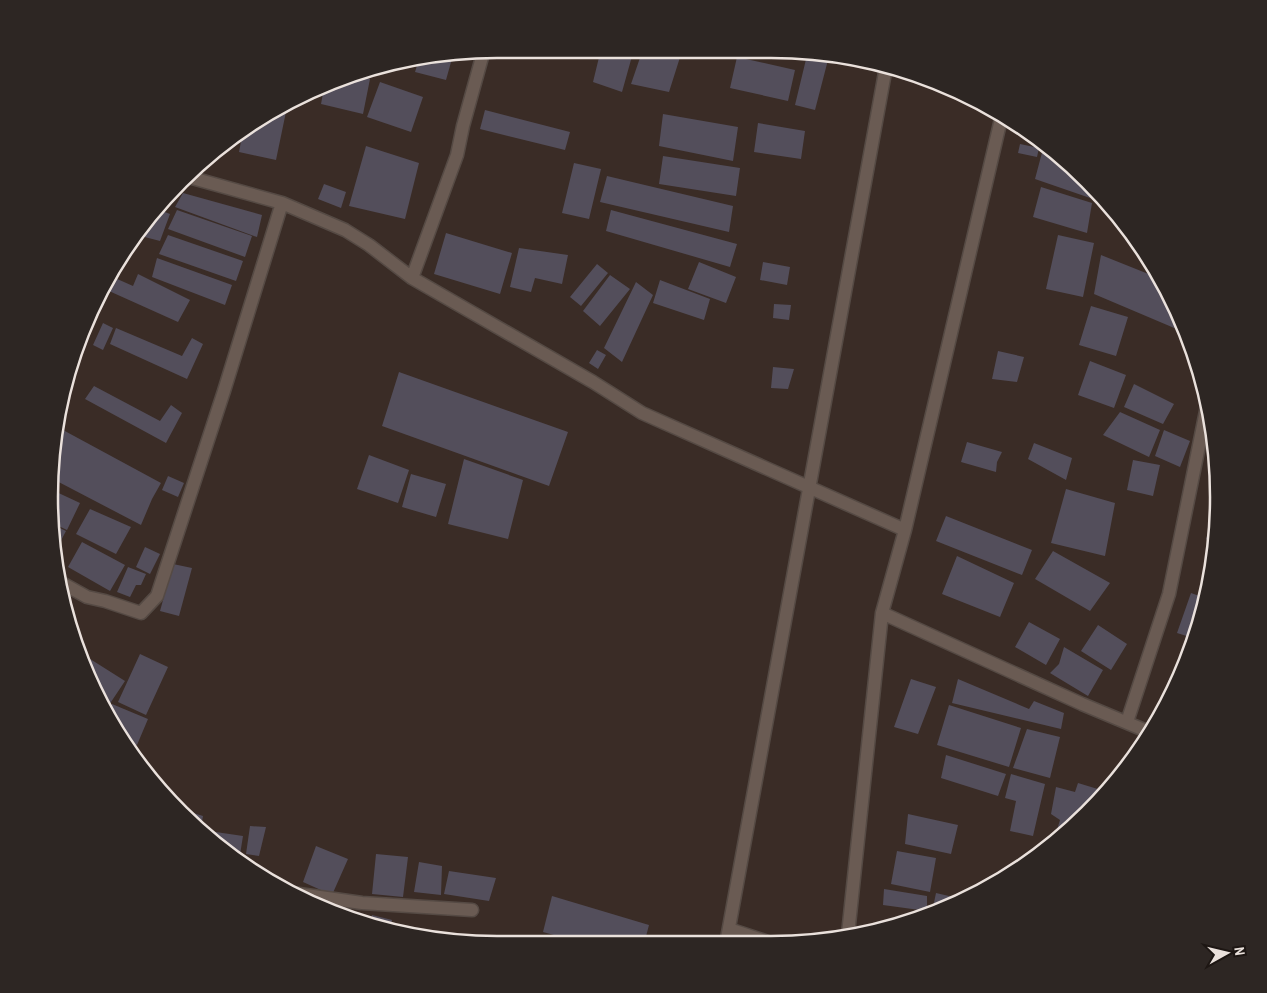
<svg xmlns="http://www.w3.org/2000/svg" width="1267" height="993" viewBox="0 0 1267 993" font-family="'Archivo Narrow',sans-serif">
<style>
.building{fill:#534e5b}
.lines{fill:none;stroke-linecap:round;stroke-linejoin:round}
.street-casing{stroke:#554a44;stroke-width:15}
.street{stroke:#6a5b53;stroke-width:12}
.rim{fill:none;stroke:#eae1dc;stroke-width:2.5}
</style>
<rect width="100%" height="100%" fill="#3a2c26"/>
<path class="building" d="M 601,49 L 634,49 L 622,92 L 593,82 Z
M 643,49 L 675,49 L 682,51 L 669,92 L 631,84 Z
M 808,51 L 829,56 L 815,110 L 795,105 Z
M 453,55 L 446,80 L 415,72 L 419,59 Z
M 737,57 L 795,70 L 788,101 L 730,88 Z
M 355,75 L 370,79 L 363,114 L 321,104 L 324,88 Z
M 380,82 L 423,97 L 411,132 L 367,117 Z
M 280,106 L 287,107 L 276,160 L 239,152 L 243,131 L 272,109 Z
M 485,110 L 570,132 L 565,150 L 480,129 Z
M 663,114 L 738,127 L 733,161 L 659,146 Z
M 758,123 L 805,131 L 801,159 L 754,152 Z
M 1020,144 L 1039,148 L 1037,157 L 1018,153 Z
M 1044,145 L 1049,147 L 1096,191 L 1093,199 L 1035,179 Z
M 366,146 L 419,163 L 405,219 L 349,206 Z
M 663,156 L 740,168 L 736,196 L 659,184 Z
M 574,163 L 601,169 L 589,219 L 562,213 Z
M 607,176 L 733,206 L 729,232 L 600,202 Z
M 324,184 L 346,192 L 341,208 L 318,199 Z
M 1041,187 L 1092,203 L 1087,233 L 1033,217 Z
M 183,193 L 262,215 L 257,237 L 175,207 Z
M 157,209 L 170,214 L 160,241 L 137,235 Z
M 177,210 L 252,236 L 245,257 L 168,229 Z
M 611,210 L 737,244 L 730,267 L 606,231 Z
M 446,233 L 512,253 L 500,294 L 434,274 Z
M 168,235 L 243,261 L 236,281 L 159,254 Z
M 1058,235 L 1094,243 L 1083,297 L 1046,289 Z
M 519,248 L 568,255 L 562,284 L 535,278 L 531,292 L 510,287 Z
M 1101,255 L 1161,279 L 1186,333 L 1094,294 Z
M 157,258 L 232,285 L 225,305 L 152,277 Z
M 699,262 L 736,277 L 726,303 L 688,289 Z
M 763,262 L 790,267 L 787,285 L 760,280 Z
M 597,264 L 608,273 L 581,306 L 570,297 Z
M 138,274 L 190,300 L 178,322 L 109,291 L 115,278 L 133,286 Z
M 610,275 L 630,289 L 600,326 L 583,311 Z
M 660,280 L 710,299 L 704,320 L 653,303 Z
M 636,282 L 653,295 L 622,362 L 604,348 Z
M 774,304 L 791,305 L 789,320 L 773,318 Z
M 1091,306 L 1128,317 L 1116,356 L 1079,345 Z
M 91,316 L 96,318 L 85,348 L 78,346 Z
M 103,323 L 113,328 L 103,350 L 93,345 Z
M 116,328 L 182,356 L 192,338 L 203,344 L 187,379 L 110,344 Z
M 597,350 L 606,355 L 598,369 L 589,363 Z
M 998,351 L 1024,357 L 1017,382 L 992,379 Z
M 1090,361 L 1126,375 L 1114,408 L 1078,395 Z
M 773,367 L 794,369 L 788,389 L 771,388 Z
M 399,372 L 568,432 L 549,486 L 382,426 Z
M 1134,384 L 1174,404 L 1163,424 L 1124,407 Z
M 94,386 L 160,421 L 171,405 L 182,413 L 166,443 L 85,399 Z
M 1120,412 L 1160,430 L 1149,457 L 1103,435 Z
M 63,430 L 161,483 L 152,499 L 141,525 L 51,478 L 55,448 Z
M 1164,430 L 1190,441 L 1180,467 L 1155,456 Z
M 967,442 L 1002,452 L 997,462 L 996,472 L 961,462 Z
M 1034,443 L 1072,458 L 1066,480 L 1028,459 Z
M 369,455 L 409,470 L 398,503 L 357,489 Z
M 464,459 L 523,480 L 508,539 L 448,524 Z
M 1133,460 L 1160,465 L 1153,496 L 1127,490 Z
M 411,474 L 446,484 L 436,517 L 402,507 Z
M 168,476 L 184,483 L 178,497 L 162,490 Z
M 50,489 L 80,503 L 67,530 L 52,523 L 49,497 Z
M 1066,489 L 1115,503 L 1105,556 L 1051,543 Z
M 90,509 L 131,527 L 116,554 L 76,534 Z
M 1217,510 L 1217,525 L 1214,543 L 1206,539 Z
M 946,516 L 1032,550 L 1022,575 L 936,541 Z
M 52,524 L 66,531 L 56,550 L 55,542 Z
M 82,542 L 125,565 L 110,591 L 68,567 Z
M 145,547 L 160,554 L 150,574 L 136,567 Z
M 1053,551 L 1110,583 L 1090,611 L 1035,579 Z
M 957,556 L 1014,583 L 1000,617 L 942,594 Z
M 173,564 L 192,568 L 179,616 L 160,611 Z
M 128,567 L 146,574 L 141,585 L 136,585 L 130,597 L 117,592 Z
M 1191,593 L 1205,598 L 1203,612 L 1193,638 L 1177,633 Z
M 1029,622 L 1060,639 L 1046,665 L 1015,647 Z
M 1098,625 L 1127,644 L 1111,670 L 1081,651 Z
M 1064,647 L 1103,670 L 1088,696 L 1050,673 L 1059,664 Z
M 140,654 L 168,667 L 146,715 L 118,702 Z
M 87,657 L 125,681 L 105,711 L 84,661 Z
M 1170,677 L 1177,681 L 1172,694 L 1160,715 L 1157,713 Z
M 911,679 L 936,687 L 918,734 L 894,727 Z
M 958,679 L 1029,709 L 1034,701 L 1064,713 L 1061,729 L 952,703 Z
M 112,704 L 148,719 L 137,745 L 123,740 L 109,721 L 107,716 Z
M 949,705 L 1021,728 L 1009,767 L 937,745 Z
M 1027,729 L 1060,737 L 1050,778 L 1013,768 Z
M 946,755 L 1006,774 L 998,796 L 941,778 Z
M 1011,774 L 1045,784 L 1033,836 L 1010,831 L 1016,801 L 1005,798 Z
M 1078,783 L 1101,790 L 1098,798 L 1066,833 L 1056,840 L 1054,840 L 1060,820 L 1051,814 L 1056,787 L 1075,792 Z
M 180,809 L 203,816 L 201,827 L 193,821 Z
M 908,814 L 958,825 L 951,854 L 905,844 Z
M 250,826 L 266,827 L 259,856 L 246,854 Z
M 209,831 L 243,836 L 239,861 L 208,834 Z
M 316,846 L 348,859 L 332,895 L 303,882 Z
M 897,851 L 936,858 L 930,892 L 891,884 Z
M 376,854 L 408,857 L 403,897 L 372,894 Z
M 419,862 L 442,866 L 441,895 L 414,892 Z
M 449,871 L 496,878 L 489,901 L 444,894 Z
M 884,889 L 927,896 L 927,911 L 883,905 Z
M 936,893 L 962,899 L 932,912 Z
M 552,896 L 649,925 L 644,944 L 586,944 L 543,932 Z
M 372,915 L 392,920 L 390,930 L 370,924 Z"/>
<g class="lines">
<g class="street-casing">
<path id="street" d="M 185,176 L 282,203 L 345,230 L 369,245 L 412,278 L 593,382 L 642,413 L 905,530
M 412,278 L 457,155 L 463,126 L 484,50
M 60,582 L 87,597 L 105,601 L 141,613 L 157,596 L 224,391 L 282,203
M 882,613 L 1082,704 L 1149,732
M 1127,722 L 1169,594 L 1207,406
M 292,893 L 362,903 L 472,910
M 729,929 L 771,943
M 848,934 L 882,613 L 905,530 L 1001,119
M 726,944 L 886,67"/>
</g>
<use href="#street" class="street"/>
</g>
<path d="M0 0H1267V993H0ZM497 58H771A439 439 0 0 1 1210 497V497A439 439 0 0 1 771 936H497A439 439 0 0 1 58 497V497A439 439 0 0 1 497 58Z" fill="#2d2623" fill-rule="evenodd"/>
<path class="rim" d="M497 58H771A439 439 0 0 1 1210 497V497A439 439 0 0 1 771 936H497A439 439 0 0 1 58 497V497A439 439 0 0 1 497 58Z"/>
<g transform="translate(1227 953) rotate(82)" stroke="#1d1613" stroke-width="4" paint-order="stroke">
<path d="M0-4L9 19L0 12L-9 19Z" fill="#eae1dc"/>
<text y="-8" font-size="14" font-weight="bold" text-anchor="middle" fill="#eae1dc">N</text>
</g>
</svg>
